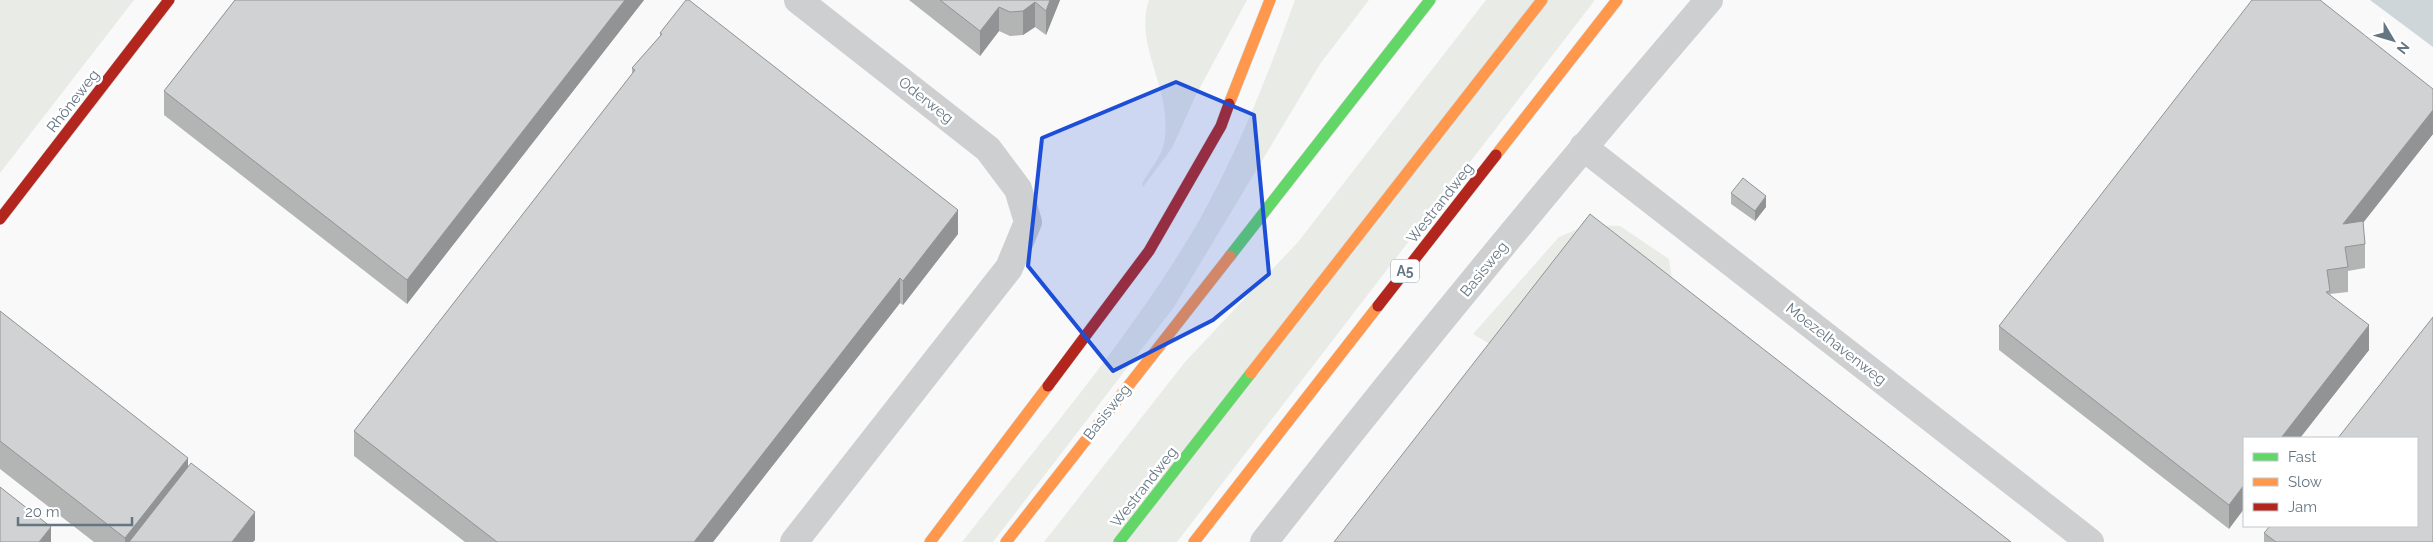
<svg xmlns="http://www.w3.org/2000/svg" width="2433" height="542" viewBox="0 0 2433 542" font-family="Raleway,sans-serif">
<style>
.green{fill:#e8ebe6}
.water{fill:#ced6d9}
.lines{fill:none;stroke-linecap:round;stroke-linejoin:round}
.fast-casing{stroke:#d5d6d7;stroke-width:12}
.slow-casing{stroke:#d5d6d7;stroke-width:12}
.jam-casing{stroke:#d5d6d7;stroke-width:12}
.street{stroke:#cecfd0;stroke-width:28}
.fast{stroke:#63d668;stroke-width:11}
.slow{stroke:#ff974d;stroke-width:11}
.jam{stroke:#b3261e;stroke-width:11}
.wall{fill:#b3b5b5}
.shaded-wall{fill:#929394}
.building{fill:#d0d2d3;stroke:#929394}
.marked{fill:#1d4ed8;fill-opacity:0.2;stroke:#1d4ed8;stroke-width:4;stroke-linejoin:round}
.labels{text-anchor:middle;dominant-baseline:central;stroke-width:5;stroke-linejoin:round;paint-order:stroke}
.shield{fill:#fff;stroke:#939fa8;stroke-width:1}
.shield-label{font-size:14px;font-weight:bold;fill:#657683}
.street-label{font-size:15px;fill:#657683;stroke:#fff}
</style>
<rect width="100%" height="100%" fill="#f9f9f9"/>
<path class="green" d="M 0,0 L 134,0 L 0,173 Z
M 1149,0 L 1247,0 L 1196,95 L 1172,148 L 1143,187 L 1142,184 C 1148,172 1162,156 1164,143 C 1174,89 1133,47 1149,0 Z
M 1295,0 L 1369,0 L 1320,64 L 1174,307 L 993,542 L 962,542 C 1044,437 1133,335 1200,219 C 1239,149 1268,75 1295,0 Z
M 1486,0 L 1595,0 L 1177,542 L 1044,542 L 1185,362 L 1298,242 Z
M 1587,225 L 1620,226 L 1669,259 L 1673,286 L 1503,352 L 1473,334 L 1559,237 Z"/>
<path class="water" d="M 2370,0 L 2433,0 L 2433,47 Z"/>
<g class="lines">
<g class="fast-casing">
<path id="fast" d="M 1230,256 L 1430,0
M 1119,542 L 1251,373"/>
</g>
<g class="slow-casing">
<path id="slow" d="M 1229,104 L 1270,0
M 1496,155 L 1617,0
M 1251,373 L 1542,0
M 930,542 L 1048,386
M 1006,542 L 1230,256
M 1194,542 L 1378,306"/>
</g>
<g class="jam-casing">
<path id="jam" d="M 0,219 L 169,0
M 1378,306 L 1496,155
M 1048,386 L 1149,251 L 1221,126 L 1229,104"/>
</g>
<path class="street" d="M 1583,147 L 2090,542
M 794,542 L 1009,268 L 1028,222 L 1018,189 L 988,149 L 798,0
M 1264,542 C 1408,358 1557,177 1709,0"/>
<use href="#fast" class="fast"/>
<use href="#slow" class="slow"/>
<use href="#jam" class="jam"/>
</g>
<path class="wall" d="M 235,0 L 644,0 L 407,304 L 164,115 L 164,91 Z
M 909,0 L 1060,0 L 1046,35 L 1035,27 L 1023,35 L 1010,36 L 999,31 L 980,56 Z
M 660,33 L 958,234 L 903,305 L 900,303 L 713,542 L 465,542 L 354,456 L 354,431 L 632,74 L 632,68 L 660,36 Z
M 2433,89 L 2433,134 L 2363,223 L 2365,244 L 2365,268 L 2348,271 L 2348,292 L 2330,294 L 2369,350 L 2300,438 L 2244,438 L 2229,529 L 1999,350 L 1999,326 Z
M 1731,193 L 1766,207 L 1755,221 L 1731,204 Z
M 0,311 L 188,466 L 255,540 L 253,542 L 94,542 L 0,469 Z
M 2264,533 L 2433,542 L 2264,542 Z"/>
<path class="shaded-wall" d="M 625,0 L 644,0 L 407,304 L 407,280 Z
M 1050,0 L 1060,0 L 1046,35 L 1046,11 Z
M 1035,2 L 1035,27 L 1023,35 L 1023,11 Z
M 999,7 L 999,31 L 980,56 L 980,31 Z
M 2433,110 L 2433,134 L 2343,248 L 2343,224 Z
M 1766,196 L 1766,207 L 1755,221 L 1755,211 Z
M 958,210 L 958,234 L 903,305 L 903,281 Z
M 900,278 L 900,303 L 713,542 L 694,542 Z
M 2369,325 L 2369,350 L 2300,438 L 2281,438 Z
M 188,458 L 188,486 L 144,542 L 125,542 L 125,538 Z
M 2244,485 L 2244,509 L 2229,529 L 2229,505 Z
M 255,512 L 255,540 L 253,542 L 232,542 Z
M 51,527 L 51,542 L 39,542 Z"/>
<path class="building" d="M 235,0 L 625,0 L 407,280 L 164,91 Z
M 686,0 L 689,0 L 958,210 L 903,281 L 900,278 L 694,542 L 497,542 L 354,431 L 635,70 L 632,68 L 662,34 L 660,33 Z
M 940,0 L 1050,0 L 1046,11 L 1035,2 L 1023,11 L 1010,12 L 999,7 L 980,31 Z
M 2252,0 L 2320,0 L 2433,89 L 2433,110 L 2343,224 L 2363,221 L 2365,244 L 2345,247 L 2348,267 L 2327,270 L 2330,291 L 2326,292 L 2369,325 L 2281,438 L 2244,438 L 2244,485 L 2229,505 L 1999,326 Z
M 1743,178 L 1766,196 L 1755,211 L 1731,193 Z
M 1590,214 L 2011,542 L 1334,542 Z
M 0,311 L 188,458 L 125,538 L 0,441 Z
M 2433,317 L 2433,542 L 2276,542 L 2264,533 L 2270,526 L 2417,526 L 2417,438 L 2338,438 Z
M 191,463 L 255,512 L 232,542 L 129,542 Z
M 0,487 L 51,527 L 39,542 L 0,542 Z"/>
<path class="marked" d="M 1176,82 L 1254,115 L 1269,274 L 1213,320 L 1113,371 L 1028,266 L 1042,138 Z"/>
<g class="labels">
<rect class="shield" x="1391" y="259.5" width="28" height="23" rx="4"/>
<g class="shield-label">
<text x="1405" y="271">A5</text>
</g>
<g class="street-label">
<text transform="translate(926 100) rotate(38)">Oderweg</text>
<text transform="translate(73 101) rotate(-52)">Rhôneweg</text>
<text transform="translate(1440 203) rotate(-52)">Westrandweg</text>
<text transform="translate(1484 269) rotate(-51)">Basisweg</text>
<text transform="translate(1836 344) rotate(38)">Moezelhavenweg</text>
<text transform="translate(1107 412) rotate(-52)">Basisweg</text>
<text transform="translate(1144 487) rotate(-52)">Westrandweg</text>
</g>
</g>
<rect x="2243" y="437" width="175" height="90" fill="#ffffff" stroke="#c1c8cd"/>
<rect x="2253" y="453" width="25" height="8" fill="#63d668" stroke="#c1c8cd"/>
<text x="2288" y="462" font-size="15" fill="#657683">Fast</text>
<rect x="2253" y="478" width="25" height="8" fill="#ff974d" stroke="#c1c8cd"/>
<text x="2288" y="487" font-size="15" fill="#657683">Slow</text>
<rect x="2253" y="503" width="25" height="8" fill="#b3261e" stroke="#c1c8cd"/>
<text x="2288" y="512" font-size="15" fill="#657683">Jam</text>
<g transform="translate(2393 40) rotate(128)" stroke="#ffffff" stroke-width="4" paint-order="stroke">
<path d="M0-4L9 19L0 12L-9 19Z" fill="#657683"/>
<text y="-8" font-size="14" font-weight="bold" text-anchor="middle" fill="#657683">N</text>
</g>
<path d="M18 517v8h114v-8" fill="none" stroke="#657683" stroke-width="2.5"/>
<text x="25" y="517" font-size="15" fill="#657683" stroke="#ffffff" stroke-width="4" paint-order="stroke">20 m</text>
</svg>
